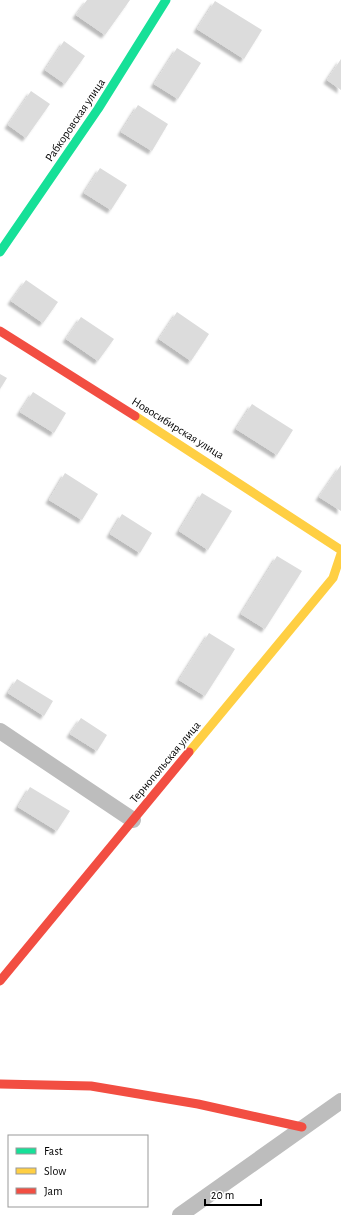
<svg xmlns="http://www.w3.org/2000/svg" width="341" height="1215" viewBox="0 0 341 1215" font-family="'Alegreya Sans',sans-serif">
<style>
.building{fill:#dcdcdc;filter:url(#shadow)}
.lines{fill:none;stroke-linecap:round;stroke-linejoin:round}
.street{stroke:#bdbdbd;stroke-width:16}
.fast{stroke:#16e098;stroke-width:9}
.slow{stroke:#ffcf43;stroke-width:9}
.jam{stroke:#f24e42;stroke-width:9}
.labels{text-anchor:middle;dominant-baseline:central;stroke-width:3.5;stroke-linejoin:round;paint-order:stroke}
.street-label{font-size:12px;fill:#000;stroke:#fff}
</style>
<defs>
<filter id="shadow"><feDropShadow dx="-3.5" dy="3.5" stdDeviation="1" flood-color="#0004"/></filter>
</defs>
<rect width="100%" height="100%" fill="#fff"/>
<path class="building" d="M 87,0 L 130,0 L 105,35 L 76,15 Z
M 215,1 L 262,30 L 244,59 L 197,29 Z
M 64,41 L 85,56 L 65,84 L 45,70 Z
M 177,48 L 201,63 L 178,99 L 154,84 Z
M 341,59 L 341,90 L 327,80 Z
M 31,91 L 50,104 L 26,138 L 8,125 Z
M 138,105 L 168,124 L 152,151 L 121,132 Z
M 100,168 L 127,185 L 111,210 L 84,193 Z
M 26,280 L 58,302 L 43,323 L 11,301 Z
M 177,312 L 209,334 L 191,361 L 159,339 Z
M 81,317 L 114,339 L 98,361 L 66,339 Z
M 0,374 L 7,378 L 0,389 Z
M 33,392 L 66,413 L 54,433 L 20,412 Z
M 252,404 L 293,430 L 277,455 L 236,429 Z
M 341,465 L 341,511 L 319,497 Z
M 65,473 L 98,494 L 82,520 L 49,500 Z
M 202,493 L 232,511 L 208,550 L 179,531 Z
M 122,514 L 152,533 L 140,553 L 110,534 Z
M 277,556 L 302,571 L 265,629 L 241,614 Z
M 209,633 L 235,649 L 205,696 L 179,680 Z
M 17,679 L 53,701 L 44,716 L 8,693 Z
M 81,718 L 107,735 L 97,751 L 70,734 Z
M 30,787 L 70,811 L 57,831 L 18,807 Z"/>
<g class="lines">
<path class="street" d="M 0,731 L 133,820
M 180,1215 L 341,1101"/>
<path class="fast" d="M 0,252 L 98,109 L 166,0"/>
<path class="slow" d="M 135,416 L 341,550
M 189,752 L 333,578 L 341,554"/>
<path class="jam" d="M 0,331 L 135,416
M 0,981 L 189,752
M 0,1084 L 91,1086 L 198,1104 L 302,1127"/>
</g>
<g class="labels">
<g class="street-label">
<text transform="translate(75 120) rotate(-56)">Рабкоровская улица</text>
<text transform="translate(178 428) rotate(32)">Новосибирская улица</text>
<text transform="translate(165 762) rotate(-50)">Тернопольская улица</text>
</g>
</g>
<rect x="8" y="1135" width="140" height="72" fill="#ffffff" stroke="#999999"/>
<rect x="16" y="1148" width="20" height="6" fill="#16e098" stroke="#999999"/>
<text x="44" y="1155" font-size="12" fill="#000000">Fast</text>
<rect x="16" y="1168" width="20" height="6" fill="#ffcf43" stroke="#999999"/>
<text x="44" y="1175" font-size="12" fill="#000000">Slow</text>
<rect x="16" y="1188" width="20" height="6" fill="#f24e42" stroke="#999999"/>
<text x="44" y="1195" font-size="12" fill="#000000">Jam</text>
<path d="M205 1199v6h56v-6" fill="none" stroke="#000000" stroke-width="2"/>
<text x="211" y="1199" font-size="12" fill="#000000" stroke="#ffffff" stroke-width="3" paint-order="stroke">20 m</text>
</svg>
